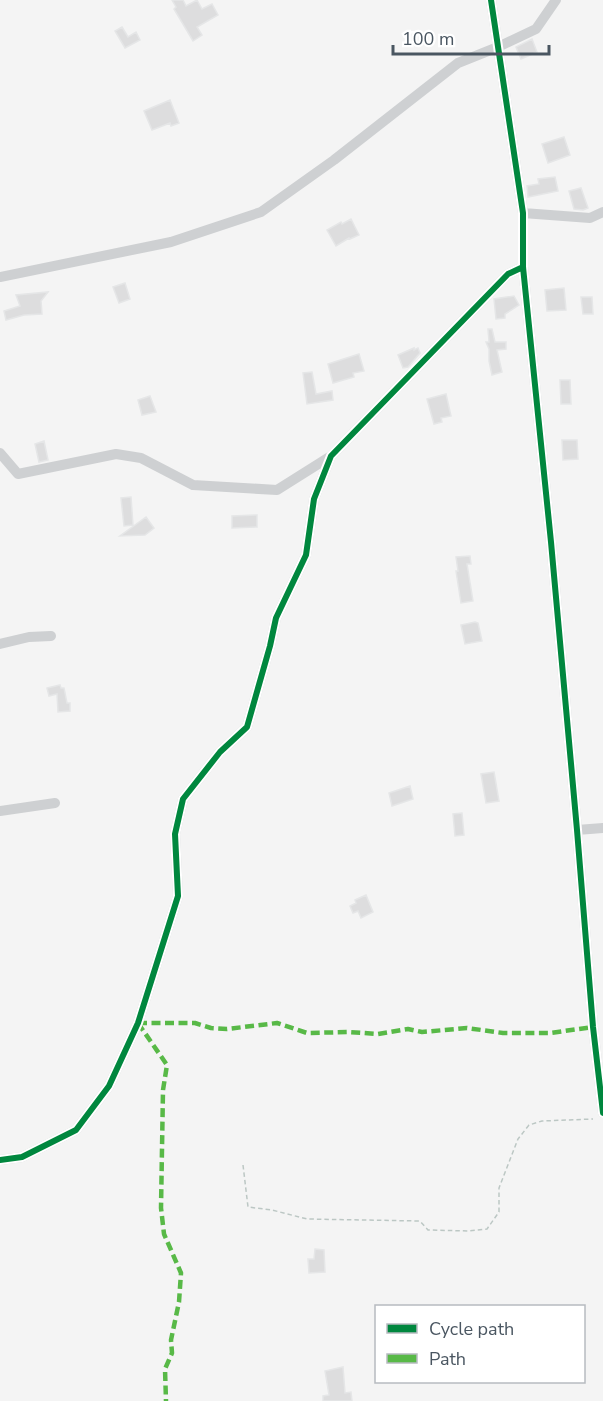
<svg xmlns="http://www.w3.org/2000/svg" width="603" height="1401" viewBox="0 0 603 1401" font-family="'Nunito Sans',sans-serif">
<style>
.building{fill:#ddddde;stroke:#e5e6e7;stroke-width:1.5}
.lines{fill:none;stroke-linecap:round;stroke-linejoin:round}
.path{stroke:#bcc7c4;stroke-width:1.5;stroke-dasharray:4.5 3;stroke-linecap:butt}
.minor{stroke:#ced0d2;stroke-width:10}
.quiet{stroke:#58b947;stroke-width:4.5;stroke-dasharray:9 4.5;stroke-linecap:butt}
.cycleway-casing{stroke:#fff;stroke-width:10}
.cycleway{stroke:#00873e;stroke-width:6}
</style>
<rect width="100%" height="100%" fill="#f4f4f4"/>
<path class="building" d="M 172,0 L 183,0 L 186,6 L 197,0 L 202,9 L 212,4 L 218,15 L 197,27 L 202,35 L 193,41 L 174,9 L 176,7 Z
M 122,27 L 128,37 L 136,32 L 140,40 L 125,48 L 115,31 Z
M 532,39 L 537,52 L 521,59 L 516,47 Z
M 170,100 L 179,123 L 171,126 L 170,123 L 152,130 L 144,111 Z
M 564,137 L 570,155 L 548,163 L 542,144 Z
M 555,177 L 558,191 L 528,197 L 527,186 L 539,184 L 538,179 Z
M 581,188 L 588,208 L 583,210 L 574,209 L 569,191 Z
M 351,219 L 359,235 L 350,239 L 349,238 L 336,246 L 327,230 L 341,222 L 342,224 Z
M 125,283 L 130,299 L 119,303 L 113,287 Z
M 564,288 L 566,310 L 547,311 L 545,290 Z
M 48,292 L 41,301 L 42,314 L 24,315 L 6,320 L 4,311 L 20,306 L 16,295 Z
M 514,296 L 519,305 L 505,314 L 505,318 L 496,319 L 494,299 Z
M 581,297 L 592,297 L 593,314 L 583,314 Z
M 488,329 L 492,329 L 495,342 L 506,342 L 506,349 L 497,350 L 502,372 L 492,375 L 489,361 L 489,349 L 486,342 L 489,342 Z
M 414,348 L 414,350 L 418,348 L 420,353 L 408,367 L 403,368 L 398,355 Z
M 359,354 L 364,371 L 353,373 L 354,377 L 333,383 L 328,364 Z
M 312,372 L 316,394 L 332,391 L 333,400 L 307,404 L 303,373 Z
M 560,380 L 570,380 L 571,404 L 561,404 Z
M 446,394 L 451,416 L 441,418 L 442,422 L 434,424 L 427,399 Z
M 150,396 L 156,412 L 142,415 L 138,400 Z
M 562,440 L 577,440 L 578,459 L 563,460 Z
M 44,441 L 48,460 L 39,462 L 35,444 Z
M 131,497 L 133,525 L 124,526 L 121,498 Z
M 257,515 L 257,527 L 232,528 L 232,516 Z
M 146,517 L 154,528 L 145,535 L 120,536 Z
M 470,556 L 471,564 L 467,564 L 473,601 L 461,603 L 456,571 L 458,571 L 456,557 Z
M 475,622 L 478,623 L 482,641 L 465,644 L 461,625 Z
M 60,685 L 61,688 L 64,688 L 67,703 L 70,703 L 70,711 L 58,712 L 57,694 L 49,696 L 47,688 Z
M 494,772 L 499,801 L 486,803 L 481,774 Z
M 410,786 L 413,799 L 392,806 L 389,793 Z
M 462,813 L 464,835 L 455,836 L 453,814 Z
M 366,895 L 373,912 L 361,918 L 358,911 L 353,913 L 350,906 L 356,903 L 355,900 Z
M 315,1249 L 324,1250 L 325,1272 L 309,1273 L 308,1259 L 314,1259 Z
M 343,1367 L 345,1393 L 351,1392 L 352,1401 L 323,1401 L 323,1396 L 329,1395 L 325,1371 Z"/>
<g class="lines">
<path class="path" d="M 243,1165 L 248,1207 L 272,1210 L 307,1219 L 420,1221 L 428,1230 L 469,1231 L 487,1229 L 499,1212 L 499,1188 L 518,1139 L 529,1125 L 542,1121 L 593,1119"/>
<path class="minor" d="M 491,0 L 523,213 L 523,267 L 551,542 L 577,830 L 593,1027 L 603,1113
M 523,213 L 590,218 L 603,212
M 0,277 L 171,242 L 261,212 L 334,160 L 458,63 L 498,47 L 536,29 L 556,0
M 0,453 L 18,474 L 116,454 L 141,458 L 193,485 L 277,490 L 331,456
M 0,644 L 29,637 L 51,636
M 0,811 L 55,803
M 577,830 L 603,828
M 0,1160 L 22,1157 L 76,1130 L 109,1086 L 138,1023 L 178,896 L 175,834 L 183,799 L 220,752 L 247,727 L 270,646 L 276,618 L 306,555 L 314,499 L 331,456 L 508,274 L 523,267"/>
<path class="quiet" d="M 138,1023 L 195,1023 L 211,1028 L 227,1029 L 277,1023 L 307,1033 L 349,1032 L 378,1034 L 408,1029 L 422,1032 L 467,1028 L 503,1033 L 550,1033 L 593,1027
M 138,1023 L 167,1065 L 163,1090 L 161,1208 L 164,1234 L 181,1273 L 179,1302 L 171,1340 L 172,1353 L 165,1369 L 166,1401"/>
<g class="cycleway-casing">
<path id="cycleway" d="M 491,0 L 523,213 L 523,267 L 551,542 L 577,830 L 593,1027 L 603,1113
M 0,1160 L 22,1157 L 76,1130 L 109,1086 L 138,1023 L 178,896 L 175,834 L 183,799 L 220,752 L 247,727 L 270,646 L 276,618 L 306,555 L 314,499 L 331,456 L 508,274 L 523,267"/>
</g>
<use href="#cycleway" class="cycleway"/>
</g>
<rect x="375" y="1305" width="210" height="78" fill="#ffffff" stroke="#b7bbc0" stroke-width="1.5"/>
<rect x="387" y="1324" width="30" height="9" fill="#00873e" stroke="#b7bbc0" stroke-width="1.5"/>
<text x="429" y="1335" font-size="18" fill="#4a5661">Cycle path</text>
<rect x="387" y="1354" width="30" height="9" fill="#58b947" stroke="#b7bbc0" stroke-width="1.5"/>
<text x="429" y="1365" font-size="18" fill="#4a5661">Path</text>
<path d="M393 45v9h156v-9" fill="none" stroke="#4a5661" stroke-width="3"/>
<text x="402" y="45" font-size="18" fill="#4a5661" stroke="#ffffff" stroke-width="4.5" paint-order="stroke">100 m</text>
</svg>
